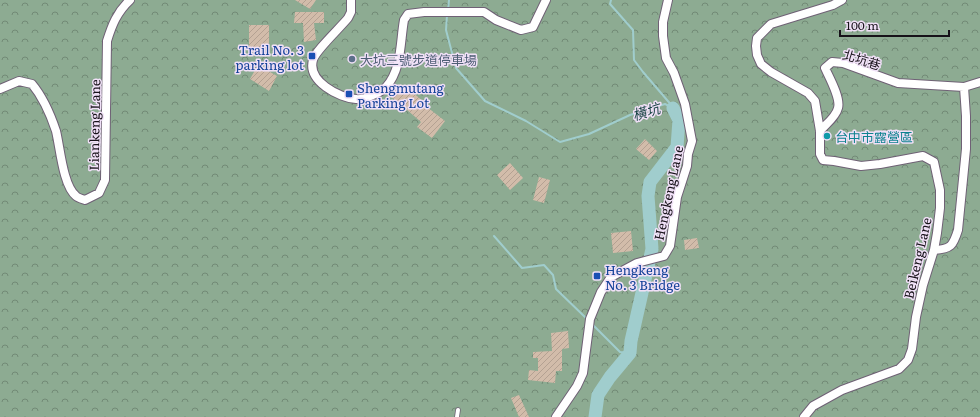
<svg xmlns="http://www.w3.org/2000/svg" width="980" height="417" viewBox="0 0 980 417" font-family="Literata,'Noto Sans TC',serif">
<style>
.forest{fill:url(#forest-crowns)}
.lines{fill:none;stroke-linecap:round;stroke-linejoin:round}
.stream{stroke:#a0cdcd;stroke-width:2}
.river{stroke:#a0cdcd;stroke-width:13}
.building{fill:url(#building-hatch)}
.lane-casing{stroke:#6f6175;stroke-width:5.5}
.street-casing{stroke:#6f6175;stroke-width:10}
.lane{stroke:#fff;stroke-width:4}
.street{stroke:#fff;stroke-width:8}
.transit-dot{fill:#1a4fb4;stroke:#f0e0f7;stroke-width:1.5}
.service-dot{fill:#5c6f8a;stroke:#f0e0f7;stroke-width:1.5}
.culture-dot{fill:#0f9aa8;stroke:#f0e0f7;stroke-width:1.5}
.labels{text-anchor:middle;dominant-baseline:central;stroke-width:3;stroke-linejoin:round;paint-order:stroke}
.transit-label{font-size:13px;fill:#164399;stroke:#f0e0f7;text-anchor:start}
.service-label{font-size:13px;fill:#4e5e75;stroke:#f0e0f7;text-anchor:start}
.street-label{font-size:13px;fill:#171219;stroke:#f0e0f7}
.culture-label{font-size:13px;fill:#0d838f;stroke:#f0e0f7;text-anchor:start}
.water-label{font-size:14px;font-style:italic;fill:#184343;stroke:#f0e0f7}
</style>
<defs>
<pattern id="forest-crowns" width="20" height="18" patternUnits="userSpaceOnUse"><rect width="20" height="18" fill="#8dab92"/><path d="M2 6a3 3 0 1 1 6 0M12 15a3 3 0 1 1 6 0" fill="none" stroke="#728a76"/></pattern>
<pattern id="building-hatch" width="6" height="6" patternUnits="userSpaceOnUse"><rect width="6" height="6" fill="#d2bcaa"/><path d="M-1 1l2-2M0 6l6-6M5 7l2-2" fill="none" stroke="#b4a192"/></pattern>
</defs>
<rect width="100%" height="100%" fill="#f0e0f7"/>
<path class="forest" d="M 0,0 L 980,0 L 980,417 L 0,417 Z"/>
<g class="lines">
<path class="stream" d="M 611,0 L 610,4 L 633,30 L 634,60 L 643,72 L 673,107
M 448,11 L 449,0
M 447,15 L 446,30 L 456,68 L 485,101 L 526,121 L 560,142 L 589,134 L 630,115 L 665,104 L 673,108
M 494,236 L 522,268 L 544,265 L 553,275 L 556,289 L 587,319
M 591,323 L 620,352 L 630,353"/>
<path class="river" d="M 595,417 L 598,395 L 610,377 L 630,353 L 631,341 L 652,249 L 648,196 L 650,182 L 677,147 L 679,120 L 673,108"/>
</g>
<path class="building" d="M 295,0 L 316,0 L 310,9 Z
M 295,12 L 324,12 L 324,23 L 314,23 L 316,40 L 304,42 L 303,23 L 294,23 Z
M 249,25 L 269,25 L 269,47 L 249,47 Z
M 258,65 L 277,76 L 269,91 L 250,79 Z
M 400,84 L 417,96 L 428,106 L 427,107 L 445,121 L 432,138 L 417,127 L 421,122 L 406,109 L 406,108 L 391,97 Z
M 645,139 L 657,151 L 649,160 L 636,149 Z
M 510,163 L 523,178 L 510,190 L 497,175 Z
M 539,177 L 550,180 L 544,203 L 533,200 Z
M 631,231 L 633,251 L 613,253 L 611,233 Z
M 697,238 L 699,248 L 685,250 L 684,240 Z
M 568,331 L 569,348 L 562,349 L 562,371 L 556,371 L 555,383 L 528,380 L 529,370 L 538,371 L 538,358 L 533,358 L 533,352 L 552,351 L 551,333 Z
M 519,395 L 529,417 L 519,417 L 511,398 Z"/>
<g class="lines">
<g class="lane-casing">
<path id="lane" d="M 457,417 L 458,410"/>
</g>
<g class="street-casing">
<path id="street" d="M 351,0 L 351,12 L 348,18 C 340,28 315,51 313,60 C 307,81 339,98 356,99 C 363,100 381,93 386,87 C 402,69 400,42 404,20 L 408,14 L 424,12 L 484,12 L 496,20 L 521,30 L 533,27 L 546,0
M 0,89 L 19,81 L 32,84 C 42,96 51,116 56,131 C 60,147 63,186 76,196 C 78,198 82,199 85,200 L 99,193 L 105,180 L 107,41 C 112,25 117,12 130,0
M 820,131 C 826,124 836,117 838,108 C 841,98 829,77 825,68 L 832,62 L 843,63 L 898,83 L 964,87 L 980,82
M 934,250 C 951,249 953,246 958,230 L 966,149 L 966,116 L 964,87
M 556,417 L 577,386 L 583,373 L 590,319 L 601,292 L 611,277 L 637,263 L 664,256 L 670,246 L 677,197 L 687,166 L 688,154 L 692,141 L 685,104 L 674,73 L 666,58 L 663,36 L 663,22 L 668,0
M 804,417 L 813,406 L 842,390 L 899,369 L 908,360 L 912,349 L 916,317 L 923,285 L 934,250 L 937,233 L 940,208 L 940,190 L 934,162 L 923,156 L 880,164 L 861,166 L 834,161 L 823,160 L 820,154 L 820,131 L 815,101 L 808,93 L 771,72 L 761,64 L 757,55 L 756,46 L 757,38 L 771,24 L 833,5 L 842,0"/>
</g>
<use href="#lane" class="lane"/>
<use href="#street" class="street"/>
</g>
<g class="transit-dot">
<rect x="308" y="52" width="8" height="8" rx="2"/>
<rect x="345" y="90" width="8" height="8" rx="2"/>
<rect x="593" y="272" width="8" height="8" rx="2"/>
</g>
<circle class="service-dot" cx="352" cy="59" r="4"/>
<circle class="culture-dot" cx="827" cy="136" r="4"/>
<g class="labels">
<g class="transit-label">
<text x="304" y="49" text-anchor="end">Trail No. 3<tspan x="304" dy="15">parking lot</tspan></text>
<text x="357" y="87">Shengmutang<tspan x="357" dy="15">Parking Lot</tspan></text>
<text x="605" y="269">Hengkeng<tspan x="605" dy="15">No. 3 Bridge</tspan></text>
</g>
<g class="service-label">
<text x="360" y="59">大坑三號步道停車場</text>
</g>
<g class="street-label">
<text transform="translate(862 59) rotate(17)">北坑巷</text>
<text transform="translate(94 125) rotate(-89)">Liankeng Lane</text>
<text transform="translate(668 193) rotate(-78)">Hengkeng Lane</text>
<text transform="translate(917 258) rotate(-77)">Beikeng Lane</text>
</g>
<g class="culture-label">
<text x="835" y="136">台中市露營區</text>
</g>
<g class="water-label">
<text transform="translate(646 111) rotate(-17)">橫坑</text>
</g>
</g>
<path d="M840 30v6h109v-6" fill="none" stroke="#171219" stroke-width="2"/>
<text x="846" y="30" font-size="12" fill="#171219" stroke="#f0e0f7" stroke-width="3" paint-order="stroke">100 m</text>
</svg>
